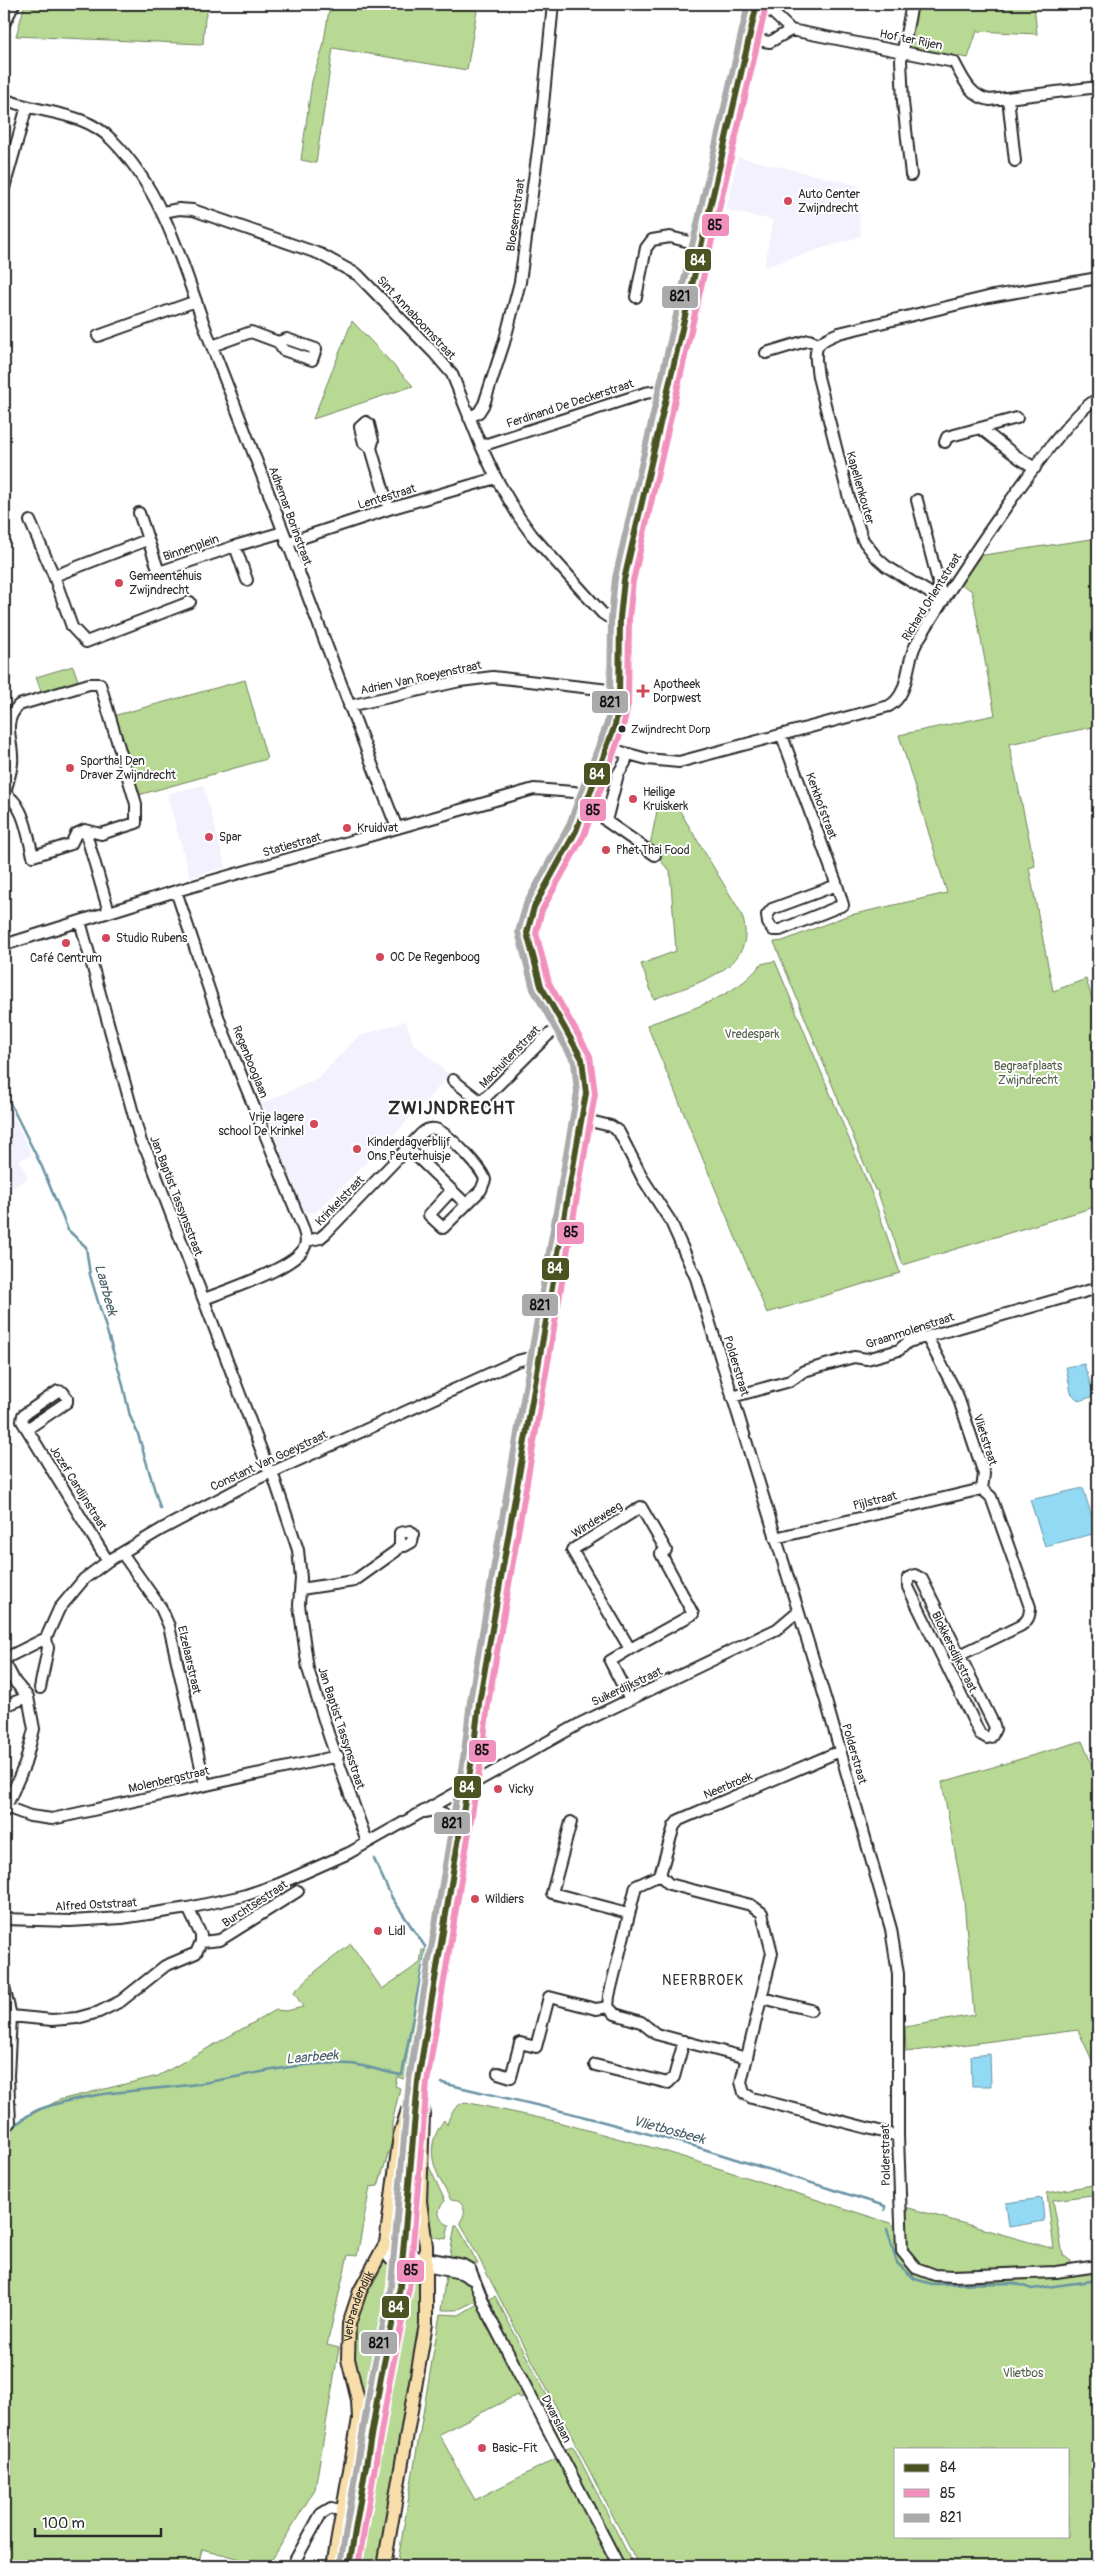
<svg xmlns="http://www.w3.org/2000/svg" width="1102" height="2570" viewBox="0 0 1102 2570" font-family="Pangolin,sans-serif">
<style>
.built{fill:#f2f1fd}
.green{fill:#b7d993;stroke:#71825f;fill-rule:evenodd}
.water{fill:#92d9f4;stroke:#6993a4}
.lines{fill:none;stroke-linecap:round;stroke-linejoin:round}
.stream{stroke:#6993a4;stroke-width:2.5}
.minor-casing{stroke:#2b2b2b;stroke-width:14}
.major-casing{stroke:#2b2b2b;stroke-width:16}
.minor{stroke:#fff;stroke-width:10}
.major{stroke:#f8deab;stroke-width:12}
.bus-1-casing{stroke:#fff;stroke-width:10}
.bus-2-casing{stroke:#fff;stroke-width:10}
.bus-3-casing{stroke:#fff;stroke-width:10}
.bus-1{stroke:#4a5321;stroke-width:6}
.bus-2{stroke:#f290bd;stroke-width:6}
.bus-3{stroke:#aaa;stroke-width:6}
.poi-dot{fill:#d1495b;stroke:#fff;stroke-width:2}
.bus-dot{fill:#2b2b2b;stroke:#fff;stroke-width:2}
.labels{text-anchor:middle;dominant-baseline:central;stroke-width:4;stroke-linejoin:round;paint-order:stroke}
.bus-label{font-size:11px;fill:#2b2b2b;stroke:#fff;text-anchor:start}
.street-label{font-size:12px;fill:#2b2b2b;stroke:#fff}
.poi-label{font-size:12px;fill:#2b2b2b;stroke:#fff;text-anchor:start}
.park-label{font-size:12px;fill:#555f4a;stroke:#fff}
.water-label{font-size:14px;font-style:italic;fill:#4a5f67;stroke:#fff}
.neighbourhood-label{font-size:14px;letter-spacing:1px;fill:#2b2b2b;stroke:#fff}
.district-label{font-size:18px;font-weight:bold;letter-spacing:1px;fill:#2b2b2b;stroke:#fff}
.line-badge{stroke:#fff;stroke-width:2}
.badge-label{font-size:14px;text-anchor:middle;font-weight:bold;fill:#fff}
.pale-badge-label{font-size:14px;text-anchor:middle;font-weight:bold;fill:#111}
</style>
<rect width="100%" height="100%" fill="#fff"/>
<filter id="ink" filterUnits="userSpaceOnUse"><feTurbulence type="fractalNoise" baseFrequency=".02" numOctaves="2"/><feDisplacementMap in="SourceGraphic" scale="10" xChannelSelector="R" yChannelSelector="G"/><feConvolveMatrix kernelMatrix="1 2 1 2 8 2 1 2 1" color-interpolation-filters="sRGB"/></filter>
<g filter="url(#ink)">
<path class="built" d="M 738,157 L 857,185 L 861,236 L 764,267 L 773,220 L 726,210 Z
M 203,785 L 226,867 L 190,877 L 167,794 Z
M 406,1021 L 413,1043 L 450,1075 L 392,1137 L 315,1213 L 304,1211 L 262,1104 L 318,1078 L 359,1036 Z
M 4,1090 L 7,1104 L 32,1155 L 19,1160 L 28,1178 L 4,1193 Z"/>
<path class="green" d="M 25,4 L 210,4 L 205,18 L 203,44 L 16,36 Z
M 330,4 L 478,4 L 467,70 L 333,48 L 316,163 L 301,160 L 312,81 L 323,47 Z
M 916,4 L 1034,4 L 1037,34 L 977,31 L 968,58 L 907,47 Z
M 352,321 L 413,386 L 313,419 Z
M 1098,538 L 1098,726 L 1009,744 L 1035,866 L 1029,868 L 1053,991 L 1086,979 L 1098,1018 L 1098,1206 L 903,1265 L 877,1190 L 875,1190 L 774,942 L 783,941 L 846,916 L 947,893 L 899,735 L 995,715 L 972,591 L 959,583 L 977,556 Z
M 73,666 L 80,686 L 43,697 L 36,677 Z
M 245,680 L 267,759 L 135,796 L 113,716 Z
M 659,801 L 675,803 L 741,913 C 763,970 692,984 654,999 L 641,964 L 676,951 L 670,870 C 659,863 659,853 650,845 Z
M 775,961 L 872,1194 L 900,1273 L 767,1313 L 647,1025 C 685,1011 736,998 761,964 Z
M 1082,1741 L 1098,1780 L 1098,2073 L 1078,2030 L 906,2052 L 905,2027 L 974,2015 L 964,1901 L 942,1782 Z
M 351,1944 L 382,1989 L 420,1963 L 422,1950 L 428,1951 L 404,2079 L 397,2077 L 395,2086 L 400,2088 L 392,2123 L 392,2142 L 378,2186 L 370,2187 L 357,2256 L 348,2255 L 327,2345 L 339,2348 L 315,2489 L 268,2566 L 202,2549 L 198,2566 L 4,2566 L 4,2129 L 59,2100 L 158,2076 L 276,2010 L 286,2011 L 303,2007 L 294,1992 L 316,1971 Z
M 465,2102 L 554,2121 L 661,2150 L 890,2223 C 907,2236 886,2257 915,2273 L 1098,2269 L 1098,2566 L 639,2566 L 460,2222 C 466,2214 466,2207 458,2201 L 451,2200 C 435,2171 422,2150 444,2120 L 447,2125 C 450,2114 454,2106 465,2102 ZM 896,2449 L 1068,2449 L 1068,2536 L 896,2536 Z
M 427,2162 L 445,2201 C 436,2210 437,2220 449,2225 L 446,2239 L 429,2236 L 424,2211 Z
M 1098,2184 L 1098,2206 L 1095,2207 L 1092,2195 L 1053,2200 L 1063,2255 L 1071,2261 L 1071,2267 L 936,2272 L 914,2262 L 904,2247 L 903,2208 L 909,2208 L 1054,2249 L 1047,2193 Z
M 455,2225 L 457,2225 L 478,2264 L 451,2259 L 450,2255 Z
M 382,2262 L 420,2269 L 424,2318 L 383,2566 L 339,2566 L 359,2445 L 351,2356 L 353,2317 Z
M 446,2275 L 469,2281 L 480,2299 L 457,2310 L 441,2310 Z
M 495,2296 L 569,2438 L 563,2440 L 556,2438 L 496,2320 L 490,2299 Z
M 481,2302 L 526,2395 L 521,2398 L 517,2395 L 439,2434 L 475,2500 L 557,2458 L 613,2566 L 397,2566 L 440,2314 L 459,2315 Z
M 572,2446 L 574,2448 L 634,2566 L 625,2566 L 566,2451 L 566,2448 Z"/>
<path class="water" d="M 1084,1364 L 1094,1396 L 1079,1401 L 1071,1393 L 1066,1367 Z
M 1083,1488 L 1097,1533 L 1045,1546 L 1030,1500 Z
M 990,2054 L 991,2086 L 972,2086 L 971,2056 Z
M 1042,2198 L 1044,2221 L 1009,2227 L 1006,2203 Z"/>
<g class="lines">
<path class="stream" d="M 4,1091 L 42,1167 L 68,1230 L 86,1247 L 90,1275 L 122,1381 L 130,1416 L 138,1434 L 160,1508
M 442,2083 L 570,2113 L 694,2146 L 885,2206 L 885,2210
M 4,2137 C 14,2126 25,2115 40,2109 C 87,2092 140,2091 189,2085 C 242,2078 296,2060 350,2064 C 367,2065 384,2073 402,2075 L 426,1948 L 392,1898 L 374,1859
M 887,2229 L 897,2263 L 915,2279 L 932,2284 L 1014,2283 L 1032,2289 L 1098,2280"/>
<g class="minor-casing">
<path id="minor" d="M 757,8 L 772,12 L 791,30
M 4,24 L 14,4
M 750,39 L 770,42 L 791,30 L 954,62 C 963,78 970,97 990,100 L 1098,87
M 1008,98 L 1015,161
M 4,99 C 39,114 83,110 112,140 C 169,197 185,277 213,349 C 276,508 334,669 397,828
M 911,175 L 903,102 L 901,60 L 912,4
M 4,188 L 27,106
M 163,212 L 179,209 L 193,210 L 320,254 L 358,275 L 434,353 L 452,374 L 481,446 L 496,478 L 519,517 L 532,535 L 602,613 L 608,617 L 620,618
M 636,297 L 646,248 L 652,240 L 670,237 L 702,245
M 98,336 L 196,301
M 212,346 L 251,332 L 278,342 L 283,350 L 312,360 L 316,349 L 287,339 L 278,342
M 766,353 L 809,340 L 818,344
M 469,418 L 479,412 L 484,404 L 504,343 L 520,282 L 540,135 L 553,4
M 980,428 L 1019,458 L 1035,468
M 945,442 L 947,437 L 1017,418
M 481,446 L 645,393 L 657,391 L 667,393
M 371,448 L 364,443 L 360,427 L 366,422 L 369,424 L 373,441 L 371,448 L 389,509
M 917,500 L 943,601
M 139,513 L 159,572 L 235,546 L 283,532
M 30,521 L 54,576 L 72,627 L 86,642 L 190,602
M 286,543 L 389,509 L 496,478
M 235,546 L 247,580
M 54,576 L 147,540
M 943,601 L 886,566 L 877,558 L 863,540 L 850,502 L 818,377 C 815,350 810,344 839,333 L 988,297 L 1098,278
M 349,706 L 460,681 L 493,677 L 618,691
M 782,736 L 837,885 L 843,905 L 780,930 L 773,930 L 768,923 L 767,915 L 772,909 L 837,885
M 607,748 L 647,759 L 679,762 L 889,706 C 911,693 905,662 917,642 C 942,601 1064,411 1098,399
M 627,755 L 625,763 L 618,774 L 606,821 L 655,855
M 5,793 C 7,784 11,773 12,763 C 14,740 0,724 19,705 L 89,684 L 100,684 L 136,804 L 136,823 L 101,834 L 85,830 L 109,912
M 4,794 C 24,802 28,837 33,856 L 71,844 L 76,834 L 85,830
M 176,891 L 222,1028 L 303,1228 C 305,1233 307,1240 305,1246 C 298,1267 225,1291 204,1299
M 80,921 L 141,1142 L 148,1154 L 270,1473
M 4,945 L 176,891 L 534,789 L 574,792 L 589,797
M 453,1080 L 481,1102 L 548,1035 L 564,1026
M 581,1119 L 611,1126 L 619,1132 L 643,1179 L 671,1222 L 696,1278 L 826,1701 L 891,1929 L 898,1974 L 898,2136 L 902,2251 L 916,2268 L 935,2275 L 953,2276 L 1056,2272 L 1098,2266
M 408,1148 L 466,1204
M 306,1241 L 320,1238 L 326,1233 L 421,1134 C 425,1130 430,1128 435,1129 C 446,1131 483,1169 485,1180 L 481,1190 L 443,1228 L 429,1215 L 451,1191
M 927,1337 L 957,1394 L 984,1474 L 982,1489
M 732,1397 L 790,1381 L 804,1371 L 854,1357 L 867,1359 L 899,1350 L 908,1342 L 1098,1288
M 27,1429 L 67,1402 L 67,1398 L 63,1392 L 58,1391 L 23,1415 L 22,1421 L 27,1429 L 104,1555 L 108,1561
M 272,1472 L 298,1550 L 301,1578 L 299,1605 L 308,1669 L 329,1736 L 367,1842
M 775,1538 L 982,1489
M 122,1553 L 161,1608 L 169,1626 L 205,1785
M 915,1575 L 922,1579 L 994,1725 L 995,1729 L 991,1737 L 987,1738 L 980,1734 L 908,1587 L 908,1578 Z
M 301,1589 L 354,1581 L 396,1551 L 400,1546 L 400,1533 L 410,1531 L 413,1534 L 412,1542 L 405,1546 L 400,1546
M 960,1655 L 1020,1626 C 1028,1621 1030,1616 1030,1607 L 991,1497 L 982,1489
M 4,1659 L 46,1638 L 59,1609 L 84,1579 L 108,1561 L 162,1529 L 257,1479 L 517,1361 L 525,1359 L 539,1361
M 4,1661 L 15,1682 L 28,1697 L 34,1729 L 25,1764 L 4,1812
M 40,1688 L 48,1648 L 46,1638
M 629,1698 L 610,1661 L 630,1649 L 572,1550 L 641,1507 L 666,1550 L 661,1554 L 693,1614 L 630,1649
M 4,1706 L 28,1697
M 6,1807 L 30,1816 L 52,1819 L 338,1756
M 425,1812 C 442,1807 453,1819 459,1833
M 571,1822 L 552,1893 L 628,1913
M 660,1875 L 669,1884 L 751,1905 L 762,1913 L 772,1953 L 741,2082 L 744,2093 L 752,2098 L 898,2136
M 188,1908 L 201,1935 L 201,1942
M 4,1919 L 70,1921 L 122,1918 L 188,1908 L 243,1896 L 279,1884 L 349,1853 L 581,1723 L 777,1629 L 797,1612
M 4,1987 L 11,2016 L 8,2076 L 10,2123
M 762,1998 L 811,2010
M 11,2016 L 52,2020 L 77,2018 L 99,2012 L 121,2001 L 165,1966 L 196,1953 L 201,1942 L 220,1940 L 298,1891
M 747,2058 L 656,2034 L 641,2022 L 615,2014 L 608,2007 L 609,1996 L 636,1886 L 660,1875 L 674,1826 L 679,1820 L 840,1751
M 595,2065 L 668,2083 L 674,2077 L 684,2041
M 498,2073 L 511,2077 L 520,2043 L 536,2047 L 549,1997 L 596,2009 L 608,2007
M 384,2250 L 463,2265 L 470,2269 L 490,2318 L 619,2566
M 384,2250 L 390,2259 L 461,2273 L 475,2281
M 292,2566 L 321,2514 L 331,2508 L 345,2511"/>
</g>
<g class="major-casing">
<g id="major">
<path id="s1" d="M 333,2566 L 359,2419 L 358,2400 L 348,2359 L 349,2324 L 360,2291 L 386,2243 L 400,2135 L 420,2072 L 473,1753 L 479,1703 L 586,1093 L 585,1072 L 582,1059 L 541,986 L 530,949 L 527,933 L 534,907 L 576,831 L 615,725 L 619,703 L 620,618 L 624,580 L 757,4"/>
<path d="M 384,2566 L 426,2324 L 426,2246 L 420,2201 L 423,2114 L 418,2081"/>
</g>
</g>
<use href="#minor" class="minor"/>
<use href="#major" class="major"/>
<g class="bus-1-casing">
<path id="bus-1" d="M 349,2566 L 381,2377 L 400,2287 L 418,2081 L 473,1753 L 479,1703 L 586,1093 L 582,1059 L 541,986 L 527,933 L 534,907 L 576,831 L 615,725 L 619,703 L 620,618 L 624,580 L 757,4"/>
</g>
<g class="bus-2-casing">
<path id="bus-2" d="M 358,2566 L 390,2379 L 409,2289 L 427,2082 L 482,1754 L 488,1704 L 595,1094 L 590,1056 L 549,983 L 536,933 L 542,910 L 584,835 L 623,727 L 628,704 L 629,619 L 633,581 L 766,6"/>
</g>
<g class="bus-3-casing">
<path id="bus-3" d="M 340,2565 L 372,2376 L 391,2286 L 409,2080 L 464,1752 L 470,1701 L 577,1092 L 574,1062 L 533,989 L 518,932 L 526,904 L 568,827 L 607,723 L 610,702 L 611,618 L 615,578 L 748,4"/>
</g>
<use href="#bus-1" class="bus-1"/>
<use href="#bus-2" class="bus-2"/>
<use href="#bus-3" class="bus-3"/>
</g>
</g>
<g class="poi-dot">
<circle cx="788" cy="201" r="5"/>
<circle cx="119" cy="583" r="5"/>
<path d="M640.5 683.5h5v5h5v5h-5v5h-5v-5h-5v-5h5z"/>
<circle cx="70" cy="768" r="5"/>
<circle cx="633" cy="799" r="5"/>
<circle cx="347" cy="828" r="5"/>
<circle cx="209" cy="837" r="5"/>
<circle cx="606" cy="850" r="5"/>
<circle cx="106" cy="938" r="5"/>
<circle cx="66" cy="943" r="5"/>
<circle cx="380" cy="957" r="5"/>
<circle cx="314" cy="1124" r="5"/>
<circle cx="357" cy="1149" r="5"/>
<circle cx="498" cy="1789" r="5"/>
<circle cx="475" cy="1899" r="5"/>
<circle cx="378" cy="1931" r="5"/>
<circle cx="482" cy="2448" r="5"/>
</g>
<circle class="bus-dot" cx="622" cy="729" r="4.5"/>
<g class="labels">
<g class="bus-label">
<text x="631" y="729">Zwijndrecht Dorp</text>
</g>
<g class="street-label">
<text transform="translate(911 40) rotate(11)">Hof ter Rijen</text>
<text transform="translate(516 215) rotate(-82)">Bloesemstraat</text>
<text transform="translate(416 318) rotate(47)">Sint Annaboomstraat</text>
<text transform="translate(570 404) rotate(-18)">Ferdinand De Deckerstraat</text>
<text transform="translate(860 488) rotate(74)">Kapellenkouter</text>
<text transform="translate(387 497) rotate(-17)">Lentestraat</text>
<text transform="translate(290 516) rotate(70)">Adhemar Borinstraat</text>
<text transform="translate(191 548) rotate(-19)">Binnenplein</text>
<text transform="translate(932 597) rotate(-58)">Richard Orlentstraat</text>
<text transform="translate(421 678) rotate(-12)">Adrien Van Roeyenstraat</text>
<text transform="translate(821 806) rotate(70)">Kerkhofstraat</text>
<text transform="translate(292 845) rotate(-16)">Statiestraat</text>
<text transform="translate(510 1057) rotate(-46)">Machuitenstraat</text>
<text transform="translate(250 1062) rotate(68)">Regenbooglaan</text>
<text transform="translate(176 1196) rotate(69)">Jan Baptist Tassynsstraat</text>
<text transform="translate(340 1201) rotate(-46)">Krinkelstraat</text>
<text transform="translate(910 1331) rotate(-18)">Graanmolenstraat</text>
<text transform="translate(736 1366) rotate(73)">Polderstraat</text>
<text transform="translate(985 1440) rotate(72)">Vlietstraat</text>
<text transform="translate(269 1461) rotate(-25)">Constant Van Goeystraat</text>
<text transform="translate(78 1488) rotate(58)">Jozef Cardijnstraat</text>
<text transform="translate(875 1501) rotate(-14)">Pijlstraat</text>
<text transform="translate(597 1520) rotate(-32)">Windeweeg</text>
<text transform="translate(954 1652) rotate(64)">Blokkersdijkstraat</text>
<text transform="translate(189 1660) rotate(77)">Elzelaarstraat</text>
<text transform="translate(627 1687) rotate(-25)">Suikerdijkstraat</text>
<text transform="translate(341 1728) rotate(72)">Jan Baptist Tassynsstraat</text>
<text transform="translate(854 1754) rotate(74)">Polderstraat</text>
<text transform="translate(169 1780) rotate(-13)">Molenbergstraat</text>
<text transform="translate(728 1786) rotate(-23)">Neerbroek</text>
<text transform="translate(255 1904) rotate(-33)">Burchtsestraat</text>
<text transform="translate(96 1905) rotate(-3)">Alfred Oststraat</text>
<text transform="translate(886 2155) rotate(-91)">Polderstraat</text>
<text stroke="none"><textPath href="#s1" startOffset="265">Verbrandendijk</textPath></text>
<text transform="translate(556 2419) rotate(63)">Dwarslaan</text>
</g>
<g class="poi-label">
<text x="798" y="194">Auto Center<tspan x="798" dy="14">Zwijndrecht</tspan></text>
<text x="129" y="576">Gemeentehuis<tspan x="129" dy="14">Zwijndrecht</tspan></text>
<text x="653" y="684">Apotheek<tspan x="653" dy="14">Dorpwest</tspan></text>
<text x="80" y="761">Sporthal Den<tspan x="80" dy="14">Draver Zwijndrecht</tspan></text>
<text x="643" y="792">Heilige<tspan x="643" dy="14">Kruiskerk</tspan></text>
<text x="357" y="828">Kruidvat</text>
<text x="219" y="837">Spar</text>
<text x="616" y="850">Phet Thai Food</text>
<text x="116" y="938">Studio Rubens</text>
<text x="390" y="957">OC De Regenboog</text>
<text x="66" y="958" text-anchor="middle">Café Centrum</text>
<text x="304" y="1117" text-anchor="end">Vrije lagere<tspan x="304" dy="14">school De Krinkel</tspan></text>
<text x="367" y="1142">Kinderdagverblijf<tspan x="367" dy="14">Ons Peuterhuisje</tspan></text>
<text x="508" y="1789">Vicky</text>
<text x="485" y="1899">Wildiers</text>
<text x="388" y="1931">Lidl</text>
<text x="492" y="2448">Basic-Fit</text>
</g>
<g class="park-label">
<text x="752" y="1034">Vredespark</text>
<text x="1028" y="1066">Begraafplaats<tspan x="1028" dy="14">Zwijndrecht</tspan></text>
<text x="1023" y="2373">Vlietbos</text>
</g>
<g class="water-label">
<text transform="translate(106 1290) rotate(75)">Laarbeek</text>
<text transform="translate(312 2057) rotate(-5)">Laarbeek</text>
<text transform="translate(669 2130) rotate(15)">Vlietbosbeek</text>
</g>
<g class="neighbourhood-label">
<text x="703" y="1980">NEERBROEK</text>
</g>
<g class="district-label">
<text x="452" y="1108">ZWIJNDRECHT</text>
</g>
</g>
<g class="line-badge">
<rect x="701" y="213" width="29" height="24" rx="5" fill="#f290bd"/>
<rect x="684" y="248" width="28" height="24" rx="5" fill="#4a5321"/>
<rect x="661" y="285" width="38" height="24" rx="5" fill="#aaa"/>
<rect x="591" y="690" width="38" height="24" rx="5" fill="#aaa"/>
<rect x="583" y="762" width="28" height="24" rx="5" fill="#4a5321"/>
<rect x="579" y="798" width="28" height="24" rx="5" fill="#f290bd"/>
<rect x="556" y="1221" width="29" height="24" rx="5" fill="#f290bd"/>
<rect x="541" y="1257" width="29" height="24" rx="5" fill="#4a5321"/>
<rect x="521" y="1293" width="38" height="24" rx="5" fill="#aaa"/>
<rect x="468" y="1739" width="29" height="24" rx="5" fill="#f290bd"/>
<rect x="453" y="1775" width="29" height="24" rx="5" fill="#4a5321"/>
<rect x="433" y="1811" width="38" height="24" rx="5" fill="#aaa"/>
<rect x="396" y="2259" width="29" height="24" rx="5" fill="#f290bd"/>
<rect x="381" y="2295" width="29" height="24" rx="5" fill="#4a5321"/>
<rect x="360" y="2331" width="38" height="24" rx="5" fill="#aaa"/>
</g>
<g class="badge-label">
<text x="698" y="265">84</text>
<text x="597" y="779">84</text>
<text x="555" y="1273">84</text>
<text x="467" y="1792">84</text>
<text x="396" y="2312">84</text>
</g>
<g class="pale-badge-label">
<text x="715" y="230">85</text>
<text x="680" y="301">821</text>
<text x="610" y="707">821</text>
<text x="593" y="815">85</text>
<text x="571" y="1237">85</text>
<text x="540" y="1310">821</text>
<text x="482" y="1755">85</text>
<text x="452" y="1828">821</text>
<text x="411" y="2275">85</text>
<text x="379" y="2348">821</text>
</g>
<rect width="1102" height="2570" fill="none" stroke="#fff" stroke-width="20"/>
<rect x="10" y="10" width="1082" height="2550" fill="none" stroke="#2b2b2b" stroke-width="2" filter="url(#ink)"/>
<rect x="894" y="2448" width="175" height="90" fill="#ffffff" stroke="#aaaaaa"/>
<rect x="904" y="2464" width="25" height="8" fill="#4a5321" stroke="#aaaaaa"/>
<text x="940" y="2472" font-size="15" fill="#2b2b2b">84</text>
<rect x="904" y="2489" width="25" height="8" fill="#f290bd" stroke="#aaaaaa"/>
<text x="940" y="2498" font-size="15" fill="#2b2b2b">85</text>
<rect x="904" y="2514" width="25" height="8" fill="#aaaaaa" stroke="#aaaaaa"/>
<text x="940" y="2522" font-size="15" fill="#2b2b2b">821</text>
<path d="M35 2528v8h126v-8" fill="none" stroke="#2b2b2b" stroke-width="2.5"/>
<text x="42" y="2528" font-size="15" fill="#2b2b2b" stroke="#ffffff" stroke-width="4" paint-order="stroke">100 m</text>
</svg>
